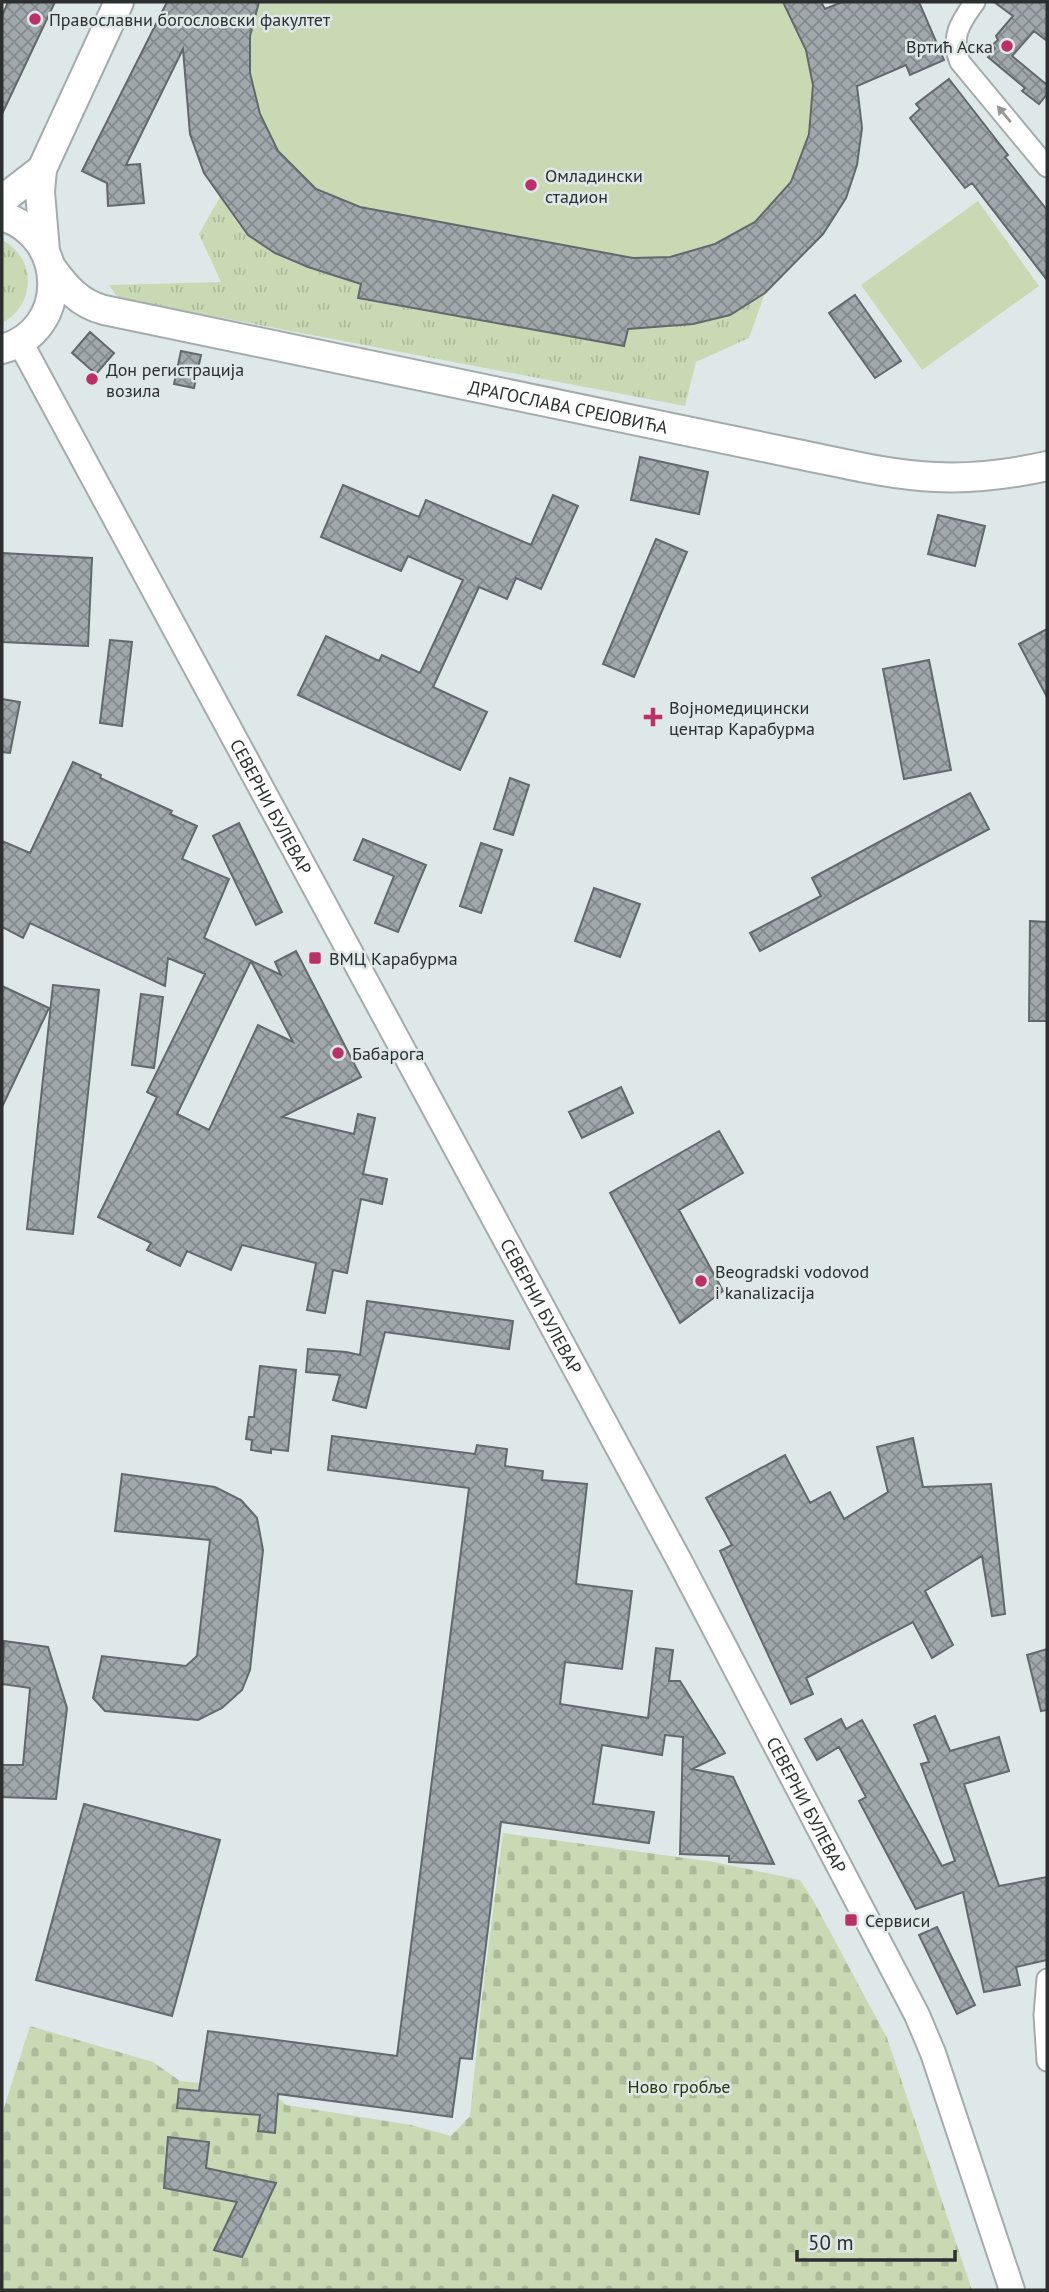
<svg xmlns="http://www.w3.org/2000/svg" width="1049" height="2292" viewBox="0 0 1049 2292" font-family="'PT Sans',sans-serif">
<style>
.grass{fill:url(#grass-tufts)}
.cemetery{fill:url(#cemetery-stones)}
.garden{fill:#c8d9b3}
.building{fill:url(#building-cross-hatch);stroke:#62696d;stroke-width:2;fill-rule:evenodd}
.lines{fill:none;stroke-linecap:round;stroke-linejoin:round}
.minor-casing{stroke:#a3acac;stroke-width:23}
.tertiary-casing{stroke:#a3acac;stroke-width:28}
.secondary-casing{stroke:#a3acac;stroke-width:32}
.minor{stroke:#fff;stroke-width:19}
.tertiary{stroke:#fff;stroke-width:24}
.secondary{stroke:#fff;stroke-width:28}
.oneway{fill:#969797}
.poi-dot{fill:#bc3068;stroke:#dfe8e8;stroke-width:2.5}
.labels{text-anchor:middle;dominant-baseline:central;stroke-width:5;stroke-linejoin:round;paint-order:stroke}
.poi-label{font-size:18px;fill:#2c2f2f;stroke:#dfe8e8;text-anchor:start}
.street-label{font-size:18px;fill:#2c2f2f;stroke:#dfe8e8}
.park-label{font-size:18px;fill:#29380c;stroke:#dfe8e8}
</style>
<defs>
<pattern id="grass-tufts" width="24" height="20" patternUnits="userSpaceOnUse" patternTransform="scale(1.75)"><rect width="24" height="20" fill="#c8d9b3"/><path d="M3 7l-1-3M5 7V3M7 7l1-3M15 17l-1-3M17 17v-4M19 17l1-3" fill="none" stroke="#acbb9a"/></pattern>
<pattern id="cemetery-stones" width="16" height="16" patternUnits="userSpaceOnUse" patternTransform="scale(1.75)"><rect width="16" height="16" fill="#c8d9b3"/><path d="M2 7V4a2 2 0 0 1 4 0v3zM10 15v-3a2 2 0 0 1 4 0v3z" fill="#acbb9a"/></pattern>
<pattern id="building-cross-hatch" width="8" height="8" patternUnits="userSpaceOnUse" patternTransform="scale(1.75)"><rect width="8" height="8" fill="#a0a8ac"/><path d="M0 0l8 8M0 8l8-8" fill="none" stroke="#83898c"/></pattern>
</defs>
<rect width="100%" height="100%" fill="#dfe8e8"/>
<path class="grass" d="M 220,197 C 229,209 238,227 250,237 C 280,261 323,275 362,282 L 358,298 L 624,346 L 628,329 L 765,293 L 749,338 L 696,362 L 685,406 L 118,298 L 109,285 L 221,282 L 199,234 Z
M 2,240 C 37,258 36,305 2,323 Z"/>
<path class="cemetery" d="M 503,1833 L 714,1862 L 800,1880 L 813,1900 L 887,2038 L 972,2290 L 2,2290 L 2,2114 L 30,2026 L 153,2062 L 180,2081 L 271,2091 L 286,2105 L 411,2125 L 451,2136 L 470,2116 L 482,1997 Z"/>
<path class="garden" d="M 231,2 L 821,2 L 831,17 L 857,165 L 846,198 L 823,234 L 765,293 L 730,315 L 693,324 L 629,329 L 624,346 L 358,298 L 361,282 L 308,267 L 275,253 L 248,235 L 227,208 L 204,173 L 222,28 Z
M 978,201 L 1039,286 L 922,370 L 861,285 Z"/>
<path class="building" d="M 8,2 L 55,2 L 2,114 L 2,16 Z
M 167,2 L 259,2 L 250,36 L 250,73 L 260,114 L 278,151 L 316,189 L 360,207 L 633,258 L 670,257 L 715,244 L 755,222 L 791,182 L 809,134 L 813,85 L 806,50 L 783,2 L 821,2 L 825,9 L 842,2 L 919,2 L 944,60 L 910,75 L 906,65 L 857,86 L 862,128 L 857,165 L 846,198 L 823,234 L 765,293 L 730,315 L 693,324 L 628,329 L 624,346 L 358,298 L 361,284 L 308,267 L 275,253 L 248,235 L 204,173 L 190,134 L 183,49 L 126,165 L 140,164 L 144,203 L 108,206 L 107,183 L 82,171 Z
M 994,2 L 1047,2 L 1047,41 L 1034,31 L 1012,56 L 1047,85 L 1047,94 L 1039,104 L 1022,91 L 1025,88 L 988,57 L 995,48 L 992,45 L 998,40 L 996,36 L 1013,16 Z
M 949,79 L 1008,155 L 1005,157 L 1047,210 L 1047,280 L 972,183 L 965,188 L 910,118 L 920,109 L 916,104 Z
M 855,295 L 901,361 L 875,378 L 829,313 Z
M 90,332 L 114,353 L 96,374 L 72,353 Z
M 181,351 L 201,355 L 194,388 L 174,384 Z
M 640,457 L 708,472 L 699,514 L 631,500 Z
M 343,485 L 419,517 L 426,500 L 531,545 L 553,495 L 578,506 L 541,589 L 516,578 L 507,599 L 479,587 L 433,687 L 487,712 L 460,770 L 298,695 L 326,636 L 379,661 L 382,655 L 420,673 L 463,580 L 408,556 L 401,571 L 321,537 Z
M 938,515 L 985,526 L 975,566 L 928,554 Z
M 656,539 L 687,552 L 634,677 L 603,664 Z
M 2,553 L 92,558 L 88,646 L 2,642 Z
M 1047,629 L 1047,697 L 1019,644 Z
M 110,640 L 132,642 L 122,726 L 100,723 Z
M 929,660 L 951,770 L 904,779 L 883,669 Z
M 2,699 L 20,702 L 10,753 L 2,752 Z
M 73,762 L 101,775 L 100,778 L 172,811 L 170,814 L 197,826 L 182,859 L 229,879 L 204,938 L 281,975 L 275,962 L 296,951 L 361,1077 L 282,1117 L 354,1134 L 358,1114 L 375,1118 L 363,1174 L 387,1179 L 382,1204 L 361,1199 L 347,1273 L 333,1270 L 325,1313 L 307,1310 L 316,1263 L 242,1245 L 231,1270 L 187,1251 L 180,1266 L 147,1250 L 151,1243 L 98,1217 L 157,1097 L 147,1092 L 205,974 L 168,958 L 165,986 L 30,923 L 23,938 L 2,927 L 2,841 L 30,853 ZM 251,961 L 293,1042 L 258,1025 L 209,1130 L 177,1114 Z
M 510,778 L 529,785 L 513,835 L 494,829 Z
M 970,793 L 989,829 L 760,951 L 750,933 L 821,896 L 812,878 Z
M 239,823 L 282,912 L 256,925 L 213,836 Z
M 363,839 L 426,865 L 398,932 L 375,923 L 394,876 L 354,860 Z
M 481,843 L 502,850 L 481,913 L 460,906 Z
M 594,888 L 640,904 L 620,957 L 575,941 Z
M 1030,921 L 1047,922 L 1047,1021 L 1029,1021 Z
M 53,985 L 99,990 L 73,1234 L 27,1229 Z
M 2,986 L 49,1008 L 2,1107 Z
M 141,994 L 163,997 L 154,1068 L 132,1065 Z
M 621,1087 L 633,1113 L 582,1138 L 569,1112 Z
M 719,1131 L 743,1173 L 679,1210 L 723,1291 L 680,1323 L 610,1193 Z
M 367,1301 L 513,1321 L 509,1349 L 385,1332 L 366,1408 L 333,1400 L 340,1375 L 306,1372 L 308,1349 L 346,1352 L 360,1355 Z
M 260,1366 L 296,1370 L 288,1451 L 271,1449 L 271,1453 L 251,1450 L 252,1440 L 246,1439 L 249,1417 L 254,1417 Z
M 332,1436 L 475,1454 L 477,1445 L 507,1449 L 505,1466 L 543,1471 L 542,1480 L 587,1484 L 576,1584 L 632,1591 L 622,1669 L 565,1662 L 560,1704 L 648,1718 L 656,1648 L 673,1650 L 669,1681 L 680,1681 L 725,1753 L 692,1769 L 733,1777 L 774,1864 L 729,1862 L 729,1856 L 680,1854 L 683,1737 L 665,1735 L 662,1755 L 602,1745 L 593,1804 L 654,1812 L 649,1843 L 501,1822 L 472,2059 L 460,2058 L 452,2117 L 278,2094 L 275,2133 L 258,2131 L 260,2115 L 177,2108 L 179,2089 L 199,2091 L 208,2031 L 397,2056 L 469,1488 L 328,1470 Z
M 913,1438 L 923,1487 L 991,1484 L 1005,1614 L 992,1616 L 982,1556 L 925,1591 L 953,1645 L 932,1658 L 913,1622 L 806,1678 L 813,1694 L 791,1704 L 720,1551 L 732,1545 L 706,1498 L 785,1455 L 810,1503 L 830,1492 L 844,1519 L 888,1492 L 877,1447 Z
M 122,1474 L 215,1487 L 241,1500 L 257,1518 L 263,1550 L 250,1670 L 242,1690 L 222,1708 L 198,1720 L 105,1711 L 93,1698 L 102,1656 L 186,1666 L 197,1656 L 210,1540 L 115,1531 Z
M 4,1641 L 48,1647 L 67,1708 L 56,1799 L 2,1797 L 2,1765 L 23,1765 L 30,1688 L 2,1684 Z
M 1047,1649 L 1047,1710 L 1041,1711 L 1027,1655 Z
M 935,1716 L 950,1751 L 999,1737 L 1009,1771 L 964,1784 L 999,1886 L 1047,1877 L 1047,1960 L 1016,1967 L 1020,1985 L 984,1992 L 963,1892 L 916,1909 L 859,1801 L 866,1797 L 839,1747 L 817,1760 L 805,1739 L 841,1719 L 846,1729 L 862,1720 L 942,1866 L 955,1861 L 921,1764 L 929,1762 L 914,1725 Z
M 84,1804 L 220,1840 L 172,2016 L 36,1980 Z
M 937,1927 L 975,2005 L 957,2014 L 919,1935 Z
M 168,2137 L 209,2142 L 206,2168 L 276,2183 L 242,2257 L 214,2250 L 237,2202 L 164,2188 Z"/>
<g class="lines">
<g class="minor-casing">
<path id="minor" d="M 975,2 C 960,22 950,38 960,62 L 1047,167
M 1047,1979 L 1044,2015 L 1047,2061"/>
</g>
<g class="tertiary-casing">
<g id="tertiary">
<path id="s1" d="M 20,342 L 680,1562 L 917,2015 L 933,2053 L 1012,2290"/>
</g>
</g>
<g class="secondary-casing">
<g id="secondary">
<path d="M 2,200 L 42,169"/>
<path d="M 2,216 C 68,236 70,331 2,349"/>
<path d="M 45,251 L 40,192 L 42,169 L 119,2"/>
<path id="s2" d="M 51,267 C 65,287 80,304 104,310 L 797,454 C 842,463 889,475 935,477 C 973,479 1011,474 1047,466"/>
</g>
</g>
<use href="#minor" class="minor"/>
<use href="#tertiary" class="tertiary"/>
<use href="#secondary" class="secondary"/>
</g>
<defs><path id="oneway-solid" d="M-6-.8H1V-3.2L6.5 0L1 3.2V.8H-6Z" transform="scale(1.75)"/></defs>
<use class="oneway" href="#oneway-solid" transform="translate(1004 114) rotate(-130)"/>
<g class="poi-dot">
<circle cx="35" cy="19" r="7"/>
<circle cx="1007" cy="46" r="7"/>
<circle cx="531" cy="185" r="7"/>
<circle cx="92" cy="379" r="7"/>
<path d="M649.5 706.5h7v7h7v7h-7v7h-7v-7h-7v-7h7z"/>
<rect x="308" y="951" width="14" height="14" rx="3.5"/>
<circle cx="338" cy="1053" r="7"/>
<circle cx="701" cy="1281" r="7"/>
<rect x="844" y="1913" width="14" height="14" rx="3.5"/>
</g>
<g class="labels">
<g class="poi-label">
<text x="49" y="19">Православни богословски факултет</text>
<text x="993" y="46" text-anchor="end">Вртић Аска</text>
<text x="545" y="175">Омладински<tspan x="545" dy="21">стадион</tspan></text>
<text x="106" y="369">Дон регистрација<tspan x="106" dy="21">возила</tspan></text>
<text x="669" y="707">Војномедицински<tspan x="669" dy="21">центар Карабурма</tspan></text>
<text x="329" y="958">ВМЦ Карабурма</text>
<text x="352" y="1053">Бабарога</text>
<text x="715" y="1271">Beogradski vodovod<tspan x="715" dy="21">i kanalizacija</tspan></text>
<text x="865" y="1920">Сервиси</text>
</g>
<g class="street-label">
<text stroke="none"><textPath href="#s2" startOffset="544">ДРАГОСЛАВА СРЕЈОВИЋА</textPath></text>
<text stroke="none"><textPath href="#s1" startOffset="528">СЕВЕРНИ БУЛЕВАР</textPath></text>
<text stroke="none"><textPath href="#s1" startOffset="1096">СЕВЕРНИ БУЛЕВАР</textPath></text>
<text stroke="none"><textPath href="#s1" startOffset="1661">СЕВЕРНИ БУЛЕВАР</textPath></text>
</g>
<g class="park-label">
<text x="679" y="2086">Ново гробље</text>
</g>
</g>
<rect width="1049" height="2292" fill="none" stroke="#2c2f2f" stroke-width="7"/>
<path d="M797 2250v10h158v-10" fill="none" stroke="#2c2f2f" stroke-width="3.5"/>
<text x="808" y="2250" font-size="21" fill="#2c2f2f" stroke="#dfe8e8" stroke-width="5" paint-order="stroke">50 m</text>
</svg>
